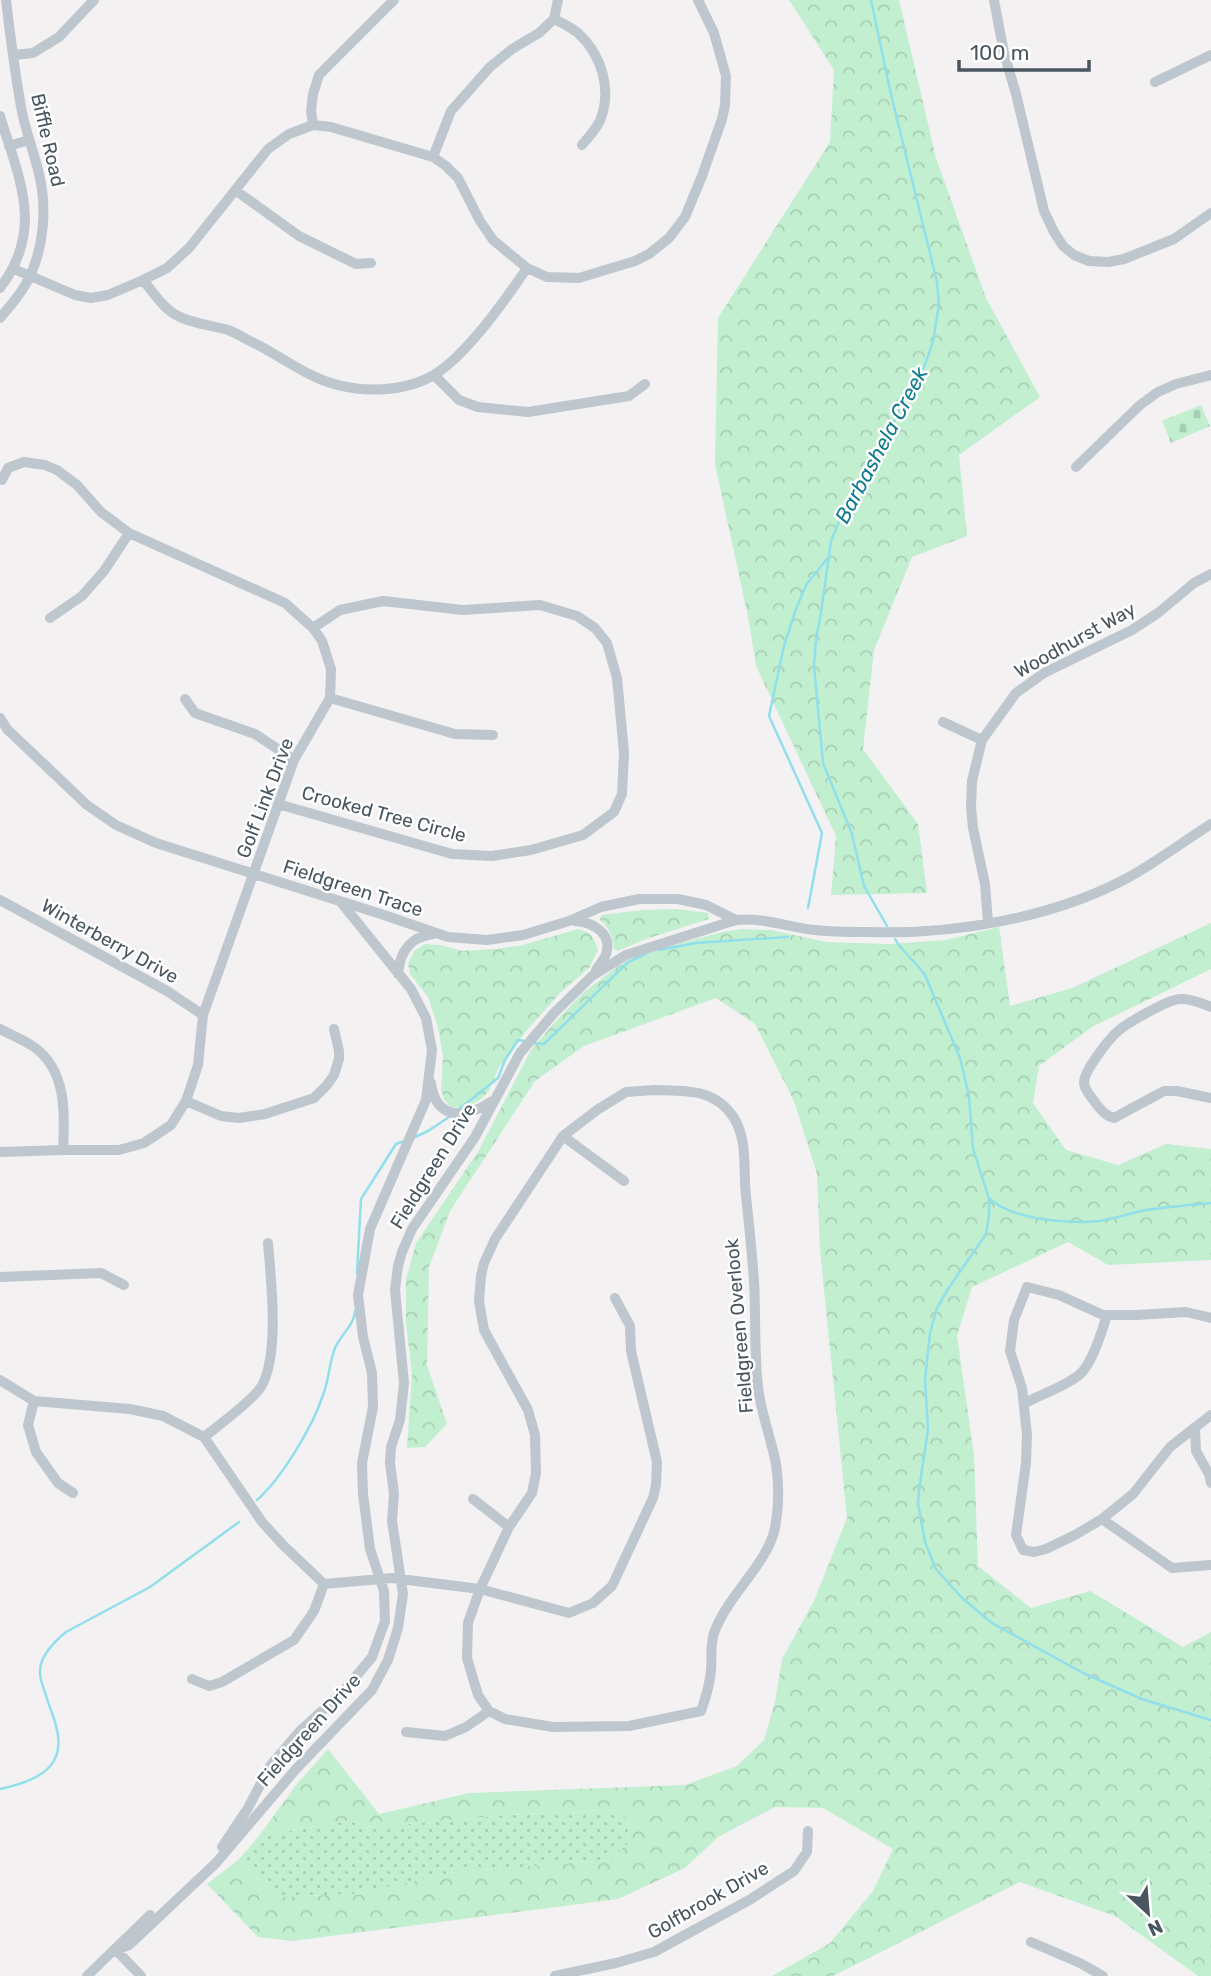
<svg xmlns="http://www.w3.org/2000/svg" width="1211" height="1976" viewBox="0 0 1211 1976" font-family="Rubik,sans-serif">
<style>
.green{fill:url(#green-dots)}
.forest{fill:url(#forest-crowns)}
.cemetery{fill:url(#cemetery-stones)}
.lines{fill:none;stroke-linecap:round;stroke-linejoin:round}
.stream{stroke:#90dfeb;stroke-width:2.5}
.minor{stroke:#bdc7cd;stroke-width:10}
.labels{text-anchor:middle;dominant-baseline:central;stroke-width:5;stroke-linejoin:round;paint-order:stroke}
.street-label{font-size:19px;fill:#49565f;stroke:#fff}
.water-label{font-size:21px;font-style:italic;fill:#0f7d8d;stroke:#fff}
</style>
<defs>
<pattern id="green-dots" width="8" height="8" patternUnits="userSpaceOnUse" patternTransform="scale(1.75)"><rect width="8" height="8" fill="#c2efd0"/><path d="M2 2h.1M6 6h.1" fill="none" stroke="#a8cfb5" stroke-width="1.8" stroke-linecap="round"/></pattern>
<pattern id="forest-crowns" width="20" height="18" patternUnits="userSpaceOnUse" patternTransform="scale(1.75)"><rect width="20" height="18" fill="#c2efd0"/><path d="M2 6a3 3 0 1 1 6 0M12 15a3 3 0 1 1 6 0" fill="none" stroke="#a8cfb5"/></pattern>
<pattern id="cemetery-stones" width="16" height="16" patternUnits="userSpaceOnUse" patternTransform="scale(1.75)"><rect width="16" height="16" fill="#c2efd0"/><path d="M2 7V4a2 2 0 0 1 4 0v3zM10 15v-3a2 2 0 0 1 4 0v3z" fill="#a8cfb5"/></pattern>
</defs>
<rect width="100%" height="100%" fill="#f4f1f2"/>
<path class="green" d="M 615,1810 L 628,1820 L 629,1843 L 610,1860 L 455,1872 L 356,1894 L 277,1897 L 238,1860 L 259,1836 L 347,1821 L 377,1827 L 504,1815 Z"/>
<path class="forest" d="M 789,0 L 899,0 L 936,158 L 986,298 L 1040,397 L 959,455 L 967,536 L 912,557 L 874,650 L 863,749 L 918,824 L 927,893 L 831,895 L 836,836 L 756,666 L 748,617 L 715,464 L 718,318 L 830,142 L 834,70 Z
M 677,909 L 708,913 L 709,919 L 646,939 L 618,951 L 614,949 C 612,937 610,928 600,920 L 601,915 L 642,910 Z
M 1211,923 L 1211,969 L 1092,1027 L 1039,1066 L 1033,1103 L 1066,1150 L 1118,1165 L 1166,1144 L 1211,1149 L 1211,1260 L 1108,1265 L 1068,1242 L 972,1287 L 957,1336 L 974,1455 L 978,1566 L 1031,1608 L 1090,1591 L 1183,1647 L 1211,1632 L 1211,1976 L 1198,1976 L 1115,1916 L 1020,1882 L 833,1976 L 772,1976 L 830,1943 L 873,1891 L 893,1849 L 823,1808 L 775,1807 L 718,1837 L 685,1868 L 618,1899 L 292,1941 L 258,1937 L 207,1884 L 238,1860 L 277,1897 L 356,1894 L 455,1872 L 610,1860 L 629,1842 L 628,1820 L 615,1810 L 504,1815 L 377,1827 L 347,1821 L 259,1836 L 296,1785 L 328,1749 L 379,1814 L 469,1793 L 685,1785 L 737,1766 L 764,1740 L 775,1701 L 782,1659 L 814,1601 L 847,1518 L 820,1250 L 817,1174 L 794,1101 L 755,1024 L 716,998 L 584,1046 L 535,1081 L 450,1211 L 429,1267 L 427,1365 L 447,1424 L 425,1447 L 407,1448 L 412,1374 L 406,1323 L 406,1279 L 416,1243 L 479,1150 L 531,1050 L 554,1023 L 583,993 L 614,969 L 637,955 L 722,932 L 742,929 L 771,930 L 826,942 L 889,944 L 946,940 L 999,927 L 1010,1006 L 1072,988 Z
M 578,929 C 591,932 594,937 598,950 L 589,968 L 561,992 L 527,1030 L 498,1069 L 489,1091 L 480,1100 L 465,1108 L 451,1107 L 444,1099 L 441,1089 L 443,1056 L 438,1027 L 428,997 L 410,974 L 408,963 L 415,950 L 425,944 L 441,945 L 462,951 L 493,949 L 519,946 Z"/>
<path class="cemetery" d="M 1201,405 L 1210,426 L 1171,443 L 1162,421 Z"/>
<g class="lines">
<path class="stream" d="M 871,0 L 890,90 L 937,282 L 939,304 L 933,342 L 924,367 L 898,413 L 884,446 L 846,505 L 831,541 L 821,613 L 816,640 L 814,666 L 823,763 L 852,834 L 864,886 L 887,926
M 808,908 L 822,833 L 769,716 L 784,646 L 796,609 L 806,585 L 827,559
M 895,939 C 903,953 916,962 925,975 L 960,1058 L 969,1096 L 973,1148 L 989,1199 L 989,1215 L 986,1234 L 948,1289 L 937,1308 L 930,1333 L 925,1379 L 928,1429 L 919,1490 L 918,1503 L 925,1542 L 936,1569 L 962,1598 L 992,1623 L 1083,1673 L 1142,1699 L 1211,1720
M 659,950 L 696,943 L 788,937
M 534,1043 L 544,1044 L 628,962 L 646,954
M 458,1110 L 498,1078 L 505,1060 L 518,1040 L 524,1041
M 415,1137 L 428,1131 L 449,1117
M 990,1199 C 1013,1220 1068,1224 1099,1221 C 1115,1219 1130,1213 1146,1210 C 1168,1207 1190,1205 1211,1203
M 357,1273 L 361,1199 L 396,1144 L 404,1141
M 257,1500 C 282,1478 313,1426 323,1395 C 329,1380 329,1363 335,1348 C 341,1334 354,1326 355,1311
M 0,1789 C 28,1783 63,1772 58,1736 C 57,1724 51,1711 47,1699 C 45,1691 40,1681 40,1673 C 39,1657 55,1641 66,1632 L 150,1587 L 239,1522"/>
<path class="minor" d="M 994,0 L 1004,53 L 1016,94 L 1044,211 L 1054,232 L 1063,246 L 1074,255 L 1089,261 L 1108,262 L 1124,259 L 1174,239 L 1211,213
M 554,19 C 562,23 571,27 578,33 C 601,54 612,88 601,118 C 598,128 588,137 582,145
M 14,55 L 33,53 L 59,37 L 94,0
M 1155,82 L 1211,55
M 0,116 C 19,179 45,229 0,288
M 313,125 L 311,111 L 313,94 L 319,75 L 394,0
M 9,146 L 29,140
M 433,157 L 451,111 L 490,67 L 512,49 L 539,33 L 554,19 L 558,0
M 235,190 L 299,236 L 356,264 L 371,263
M 14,269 L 75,295 L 91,298 L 108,295 L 143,280 L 167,268 L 189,248 L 268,149 L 289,134 L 313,125 L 331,127 L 433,157 L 446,166 L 458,178 L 480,221 L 493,240 L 527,268 L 547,277 L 579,278 L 635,261 L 649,254 L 669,238 L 685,217 L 702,176 L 722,119 L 725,105 L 726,76 L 714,33 L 698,0
M 143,280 C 153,292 163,308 176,315 C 192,324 211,325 228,330 C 236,333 244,338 252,342 C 273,352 292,366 313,376 C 348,393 397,395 432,376 C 465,358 506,299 527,268
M 0,318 C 11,305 24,290 31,274 C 44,244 47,206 39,174 C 34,152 25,130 21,107 C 15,72 10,35 6,0
M 434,375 L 459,400 L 478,407 L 528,412 L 629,396 L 645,384
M 1076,467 L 1140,405 L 1158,392 L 1176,384 L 1211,375
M 50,618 L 82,596 L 104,571 L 129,533
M 330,698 L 455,734 L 493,735
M 185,699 L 195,713 L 255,734 L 294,760
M 0,718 L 7,729 L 87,805 L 116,825 L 156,843 L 381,914 L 448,937 L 487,940 L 523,935 L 569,921 L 601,907 L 639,899 L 678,899 L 706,905 L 736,920
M 943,722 L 982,740
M 278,804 L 452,854 L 492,856 L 531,850 L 583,835 L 614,812 L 622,794 L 624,753 L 617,678 L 607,643 L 595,628 L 577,616 L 540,605 L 463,610 L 383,601 L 340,610 L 313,628
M 0,900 L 167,991 L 203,1015
M 575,921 C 592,922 613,933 606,954 C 604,960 599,965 596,970
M 988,922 L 985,884 L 973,828 L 971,807 L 972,781 L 982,740 L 1016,693 L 1044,673 L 1132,630 L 1158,613 L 1194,583 L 1211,574
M 398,974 C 400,951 410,937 433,934
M 1211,1007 C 1202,1003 1190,998 1180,999 C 1169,999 1125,1024 1117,1032 C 1109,1039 1084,1071 1084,1082 C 1084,1090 1093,1099 1097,1105 C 1103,1112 1106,1116 1114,1118 L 1164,1091 L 1177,1091 L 1211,1098
M 0,1029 C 11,1035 24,1040 34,1047 C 67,1070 65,1115 63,1150
M 431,1083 C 436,1121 466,1119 492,1101
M 654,1090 C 685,1091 715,1088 734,1118 C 748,1141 743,1170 746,1196 C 749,1224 752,1252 754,1281 C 756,1316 754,1352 758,1387 C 761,1413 771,1438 776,1464 C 779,1484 779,1507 775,1528 C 768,1563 727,1596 714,1633 C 710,1645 712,1657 711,1670 C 710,1684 706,1697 701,1711 L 629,1726 L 553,1727 L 505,1719 L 489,1711 L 478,1695 L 467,1658 L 468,1623 L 480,1589 L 509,1527 L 532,1493 L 536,1473 L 535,1435 L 528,1410 L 484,1330 L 479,1301 L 481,1276 L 484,1263 L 495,1239 L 563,1136 L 597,1110 L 626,1092 Z
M 186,1101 L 221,1116 L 239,1118 L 265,1114 L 314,1098 L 327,1085 L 334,1075 L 339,1059 L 339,1051 L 334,1029
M 563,1136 L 624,1181
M 0,1152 L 63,1150 L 119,1150 L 144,1143 L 171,1125 L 186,1101 L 198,1065 L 203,1015 L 294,760 L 330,698 L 331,669 L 322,641 L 313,628 L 285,603 L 129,533 L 101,512 L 77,485 L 57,470 L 45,465 L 24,462 L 8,468 L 2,480
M 0,1277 L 101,1273 L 124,1285
M 1211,1318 L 1186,1312 L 1137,1315 L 1103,1315 L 1059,1295 L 1027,1287 L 1014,1320 L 1010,1351 L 1022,1388 L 1027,1435 L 1026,1463 L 1016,1535 L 1023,1550 L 1034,1552 L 1046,1549 L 1075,1535 L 1102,1519 L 1133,1494 L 1170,1447 L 1211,1415
M 0,1380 L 34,1401 L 130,1409 L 163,1416 L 204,1437 L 262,1522 L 283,1545 L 324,1584 L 392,1578 L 480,1589 L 569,1613 L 593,1603 L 612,1586 L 653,1498 L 656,1485 L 657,1462 L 631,1351 L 630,1326 L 615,1298
M 34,1401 L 28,1425 L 36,1452 L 58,1483 L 73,1493
M 1025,1403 C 1042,1394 1064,1387 1079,1375 C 1092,1365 1102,1331 1107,1315
M 1195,1427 L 1196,1451 L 1209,1474 L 1211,1483
M 204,1437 C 218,1426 253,1400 261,1387 C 280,1355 271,1280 268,1243
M 473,1499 L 509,1527
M 1102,1519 L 1172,1568 L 1211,1565
M 192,1679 L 209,1686 L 222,1682 L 294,1640 L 314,1611 L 324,1584
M 406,1732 L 445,1736 L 466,1727 L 489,1711
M 222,1847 L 248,1808 L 270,1766 L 300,1731 L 344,1691 L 372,1657 L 385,1621 L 384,1591 L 370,1549 L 363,1494 L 362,1463 L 373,1407 L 372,1373 L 363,1337 L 358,1295 L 370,1229 L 426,1100 L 432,1050 L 426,1018 L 411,989 L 340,901
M 1031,1942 L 1080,1963 L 1103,1976
M 116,1950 L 129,1945 L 216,1863 L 296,1769 L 372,1690 L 388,1660 L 398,1628 L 403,1594 L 392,1521 L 394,1494 L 390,1463 L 391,1447 L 400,1420 L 404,1383 L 395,1290 L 398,1266 L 402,1252 L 412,1229 L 475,1137 L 520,1053 L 554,1013 L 592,976 L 626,955 L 736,920 C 762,917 788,927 815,930 C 832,932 850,932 868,932 C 953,935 1055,918 1131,876 C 1158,861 1184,841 1211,824
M 116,1950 L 141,1976
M 87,1976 L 150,1915
M 555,1976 L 616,1963 L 654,1952 L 751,1899 L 794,1871 L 807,1852 L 808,1831"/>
</g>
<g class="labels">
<g class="street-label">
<text transform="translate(48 140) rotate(77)">Biffle Road</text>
<text transform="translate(1075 640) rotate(-29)">Woodhurst Way</text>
<text transform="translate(265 798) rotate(-69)">Golf Link Drive</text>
<text transform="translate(384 814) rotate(15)">Crooked Tree Circle</text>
<text transform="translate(353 888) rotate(18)">Fieldgreen Trace</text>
<text transform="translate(110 941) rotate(29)">Winterberry Drive</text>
<text transform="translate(433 1166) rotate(-58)">Fieldgreen Drive</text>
<text transform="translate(739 1326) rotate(-95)">Fieldgreen Overlook</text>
<text transform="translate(309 1730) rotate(-48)">Fieldgreen Drive</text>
<text transform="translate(708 1900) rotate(-30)">Golfbrook Drive</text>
</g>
<g class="water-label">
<text transform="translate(881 445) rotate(-62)">Barbashela Creek</text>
</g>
</g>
<g transform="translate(1148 1913) rotate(154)" stroke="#ffffff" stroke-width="5" paint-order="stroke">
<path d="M0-5L12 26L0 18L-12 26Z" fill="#49565f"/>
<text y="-10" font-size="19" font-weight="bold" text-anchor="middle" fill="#49565f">N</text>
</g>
<path d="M959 60v10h130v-10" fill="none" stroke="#49565f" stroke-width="3.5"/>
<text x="970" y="60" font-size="21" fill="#49565f" stroke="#ffffff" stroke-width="5" paint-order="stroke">100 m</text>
</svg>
